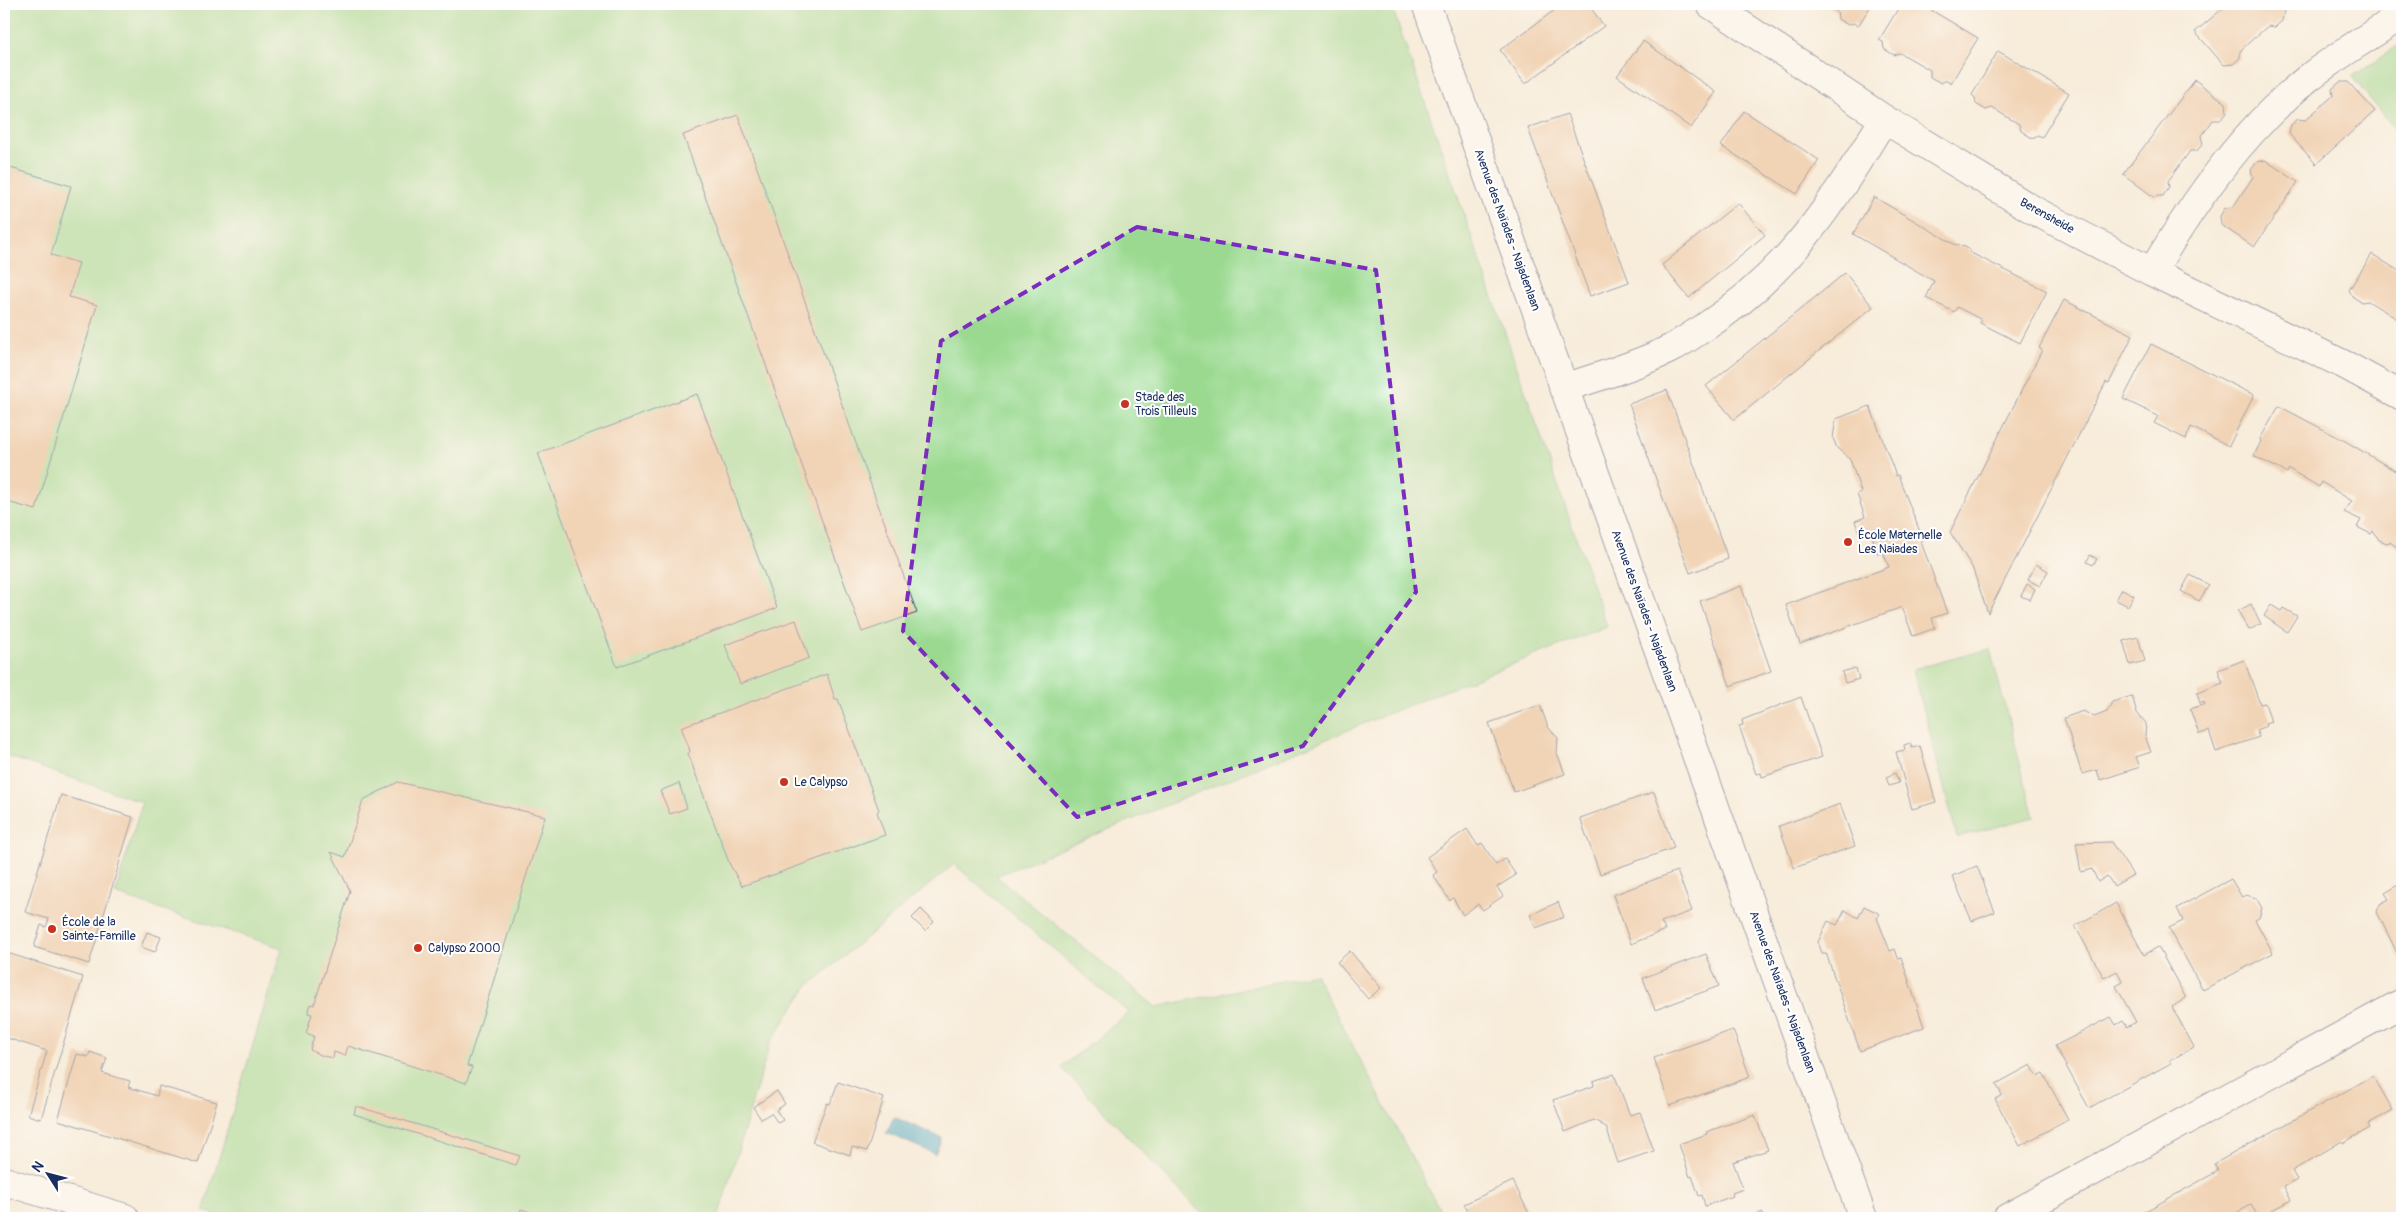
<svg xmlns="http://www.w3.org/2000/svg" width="2406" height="1222" viewBox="0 0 2406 1222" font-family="Pangolin,sans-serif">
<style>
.green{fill:#9ad98f;stroke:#5a8476}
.water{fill:#4fabcd;stroke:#356d96}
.building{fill:#e9b68a}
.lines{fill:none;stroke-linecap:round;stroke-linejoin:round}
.minor-casing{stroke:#3c4b71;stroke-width:30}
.minor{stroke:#fff;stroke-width:28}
.marked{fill:none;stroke:#7b2cbf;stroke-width:4;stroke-dasharray:10 6;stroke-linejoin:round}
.poi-dot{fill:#c8321e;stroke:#fff;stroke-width:2}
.labels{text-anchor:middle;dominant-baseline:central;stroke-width:4;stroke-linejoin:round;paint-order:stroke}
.street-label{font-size:12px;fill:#1b2f5e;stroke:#fff}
.poi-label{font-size:12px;fill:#1b2f5e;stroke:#fff;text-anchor:start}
</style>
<rect width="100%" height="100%" fill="#fff"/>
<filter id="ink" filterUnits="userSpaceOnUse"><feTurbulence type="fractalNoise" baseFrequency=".02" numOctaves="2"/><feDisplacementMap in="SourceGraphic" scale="10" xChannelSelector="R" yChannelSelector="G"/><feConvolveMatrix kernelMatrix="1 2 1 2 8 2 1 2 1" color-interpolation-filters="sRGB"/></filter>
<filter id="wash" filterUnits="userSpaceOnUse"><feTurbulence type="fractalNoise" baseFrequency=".0096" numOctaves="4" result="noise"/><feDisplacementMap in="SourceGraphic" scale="20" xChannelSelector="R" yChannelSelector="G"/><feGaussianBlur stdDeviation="1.12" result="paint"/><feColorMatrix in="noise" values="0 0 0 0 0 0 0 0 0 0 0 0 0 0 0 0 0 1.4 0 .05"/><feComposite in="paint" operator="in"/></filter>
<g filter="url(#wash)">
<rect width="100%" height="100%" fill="#f8ecdb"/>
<path class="green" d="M 4,4 L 1391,4 L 1607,627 L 1404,707 L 996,876 L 1156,1007 L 1315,974 L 1444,1218 L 1206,1218 L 1061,1067 L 1129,1013 L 954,864 L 807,987 L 770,1043 L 718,1218 L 229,1218 L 203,1211 L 282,948 L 115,894 L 142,802 L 4,755 Z
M 2402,43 L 2402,138 L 2352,77 Z
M 1990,649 L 2034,817 L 1957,837 L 1913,669 Z"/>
<path class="water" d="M 894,1117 L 942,1138 L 935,1154 L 886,1133 Z"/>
<g id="blocks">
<path class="building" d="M 1563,4 L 1588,4 L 1604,26 L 1525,84 L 1500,50 Z
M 1825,4 L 1872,4 L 1858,26 L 1854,23 L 1848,25 L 1838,19 L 1837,12 Z
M 1901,4 L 1935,4 L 1931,10 L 1978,38 L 1951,83 L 1947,80 L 1941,83 L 1930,77 L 1930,70 L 1904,55 L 1900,53 L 1894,55 L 1884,49 L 1883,42 L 1879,40 Z
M 2228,4 L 2276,4 L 2284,12 L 2282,21 L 2275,27 L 2268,26 L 2255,37 L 2240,51 L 2240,58 L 2233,64 L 2224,65 L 2195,32 Z
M 1643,41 L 1716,92 L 1691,128 L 1617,76 Z
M 1998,51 L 2069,93 L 2042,137 L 2038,135 L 2032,138 L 2021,131 L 2019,124 L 1992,108 L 1986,110 L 1976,104 L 1975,98 L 1972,95 Z
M 2195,80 L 2226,103 L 2227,112 L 2220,120 L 2213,120 L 2201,137 L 2203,143 L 2197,151 L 2190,151 L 2168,181 L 2169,187 L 2163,196 L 2156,196 L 2155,198 L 2123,174 Z
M 2340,82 L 2348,82 L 2375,111 L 2316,164 L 2289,134 L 2291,125 L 2298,119 L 2305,120 L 2333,96 L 2332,89 Z
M 1744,111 L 1819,160 L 1797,194 L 1721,146 Z
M 1567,114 L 1629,282 L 1590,296 L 1528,128 Z
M 738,115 L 917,613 L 862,632 L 683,135 Z
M 2265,160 L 2298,182 L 2254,247 L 2221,225 L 2220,216 L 2225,208 L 2233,207 L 2253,177 L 2251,170 L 2257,162 Z
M 4,166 L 71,186 L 51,255 L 79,263 L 69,297 L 97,305 L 36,510 L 4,501 Z
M 1874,197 L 1954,244 L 1965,247 L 1970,250 L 1969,252 L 2047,291 L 2020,343 L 1980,323 L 1982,320 L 1957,307 L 1954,312 L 1926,298 L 1934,281 L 1853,234 Z
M 1738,203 L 1765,235 L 1689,298 L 1662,265 Z
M 2372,254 L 2402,273 L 2400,283 L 2402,284 L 2402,322 L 2368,301 L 2361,302 L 2353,297 L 2349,290 Z
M 1845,273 L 1873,307 L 1734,420 L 1706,386 Z
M 2064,300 L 2133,335 L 2109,383 L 2106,382 L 1988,613 L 1972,567 L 1950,532 L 2042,350 L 2039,348 Z
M 2151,344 L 2254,395 L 2229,446 L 2191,427 L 2186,439 L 2154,423 L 2158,416 L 2123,399 Z
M 1667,390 L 1728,559 L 1690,573 L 1629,404 Z
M 697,394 L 777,608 L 617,667 L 538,453 Z
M 1870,406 L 1896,476 L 1898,475 L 1923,540 L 1921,542 L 1947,613 L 1932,618 L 1935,628 L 1913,636 L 1902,607 L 1800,644 L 1786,605 L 1889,567 L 1883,552 L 1878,554 L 1870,530 L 1859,533 L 1855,521 L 1865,517 L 1857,494 L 1861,492 L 1850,459 L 1837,448 L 1833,438 L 1836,419 Z
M 2279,406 L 2347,442 L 2402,475 L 2402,551 L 2390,542 L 2387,543 L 2379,540 L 2373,531 L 2371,534 L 2357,527 L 2361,520 L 2344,512 L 2352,501 L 2321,482 L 2319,487 L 2289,469 L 2287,473 L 2254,456 L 2261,441 L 2260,439 Z
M 2090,555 L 2097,559 L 2093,565 L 2087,562 Z
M 2036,564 L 2048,571 L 2040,586 L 2028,580 Z
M 2190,575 L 2209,585 L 2199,601 L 2181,591 Z
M 2027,584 L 2035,589 L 2030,600 L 2021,596 Z
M 1741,586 L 1771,671 L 1730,686 L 1700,601 Z
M 2122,589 L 2134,595 L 2128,606 L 2116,600 Z
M 2251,604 L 2261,624 L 2249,630 L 2238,611 Z
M 2271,605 L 2281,611 L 2283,608 L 2297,616 L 2287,632 L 2264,616 Z
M 796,620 L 809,658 L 740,684 L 725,645 Z
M 2138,637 L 2145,661 L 2130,665 L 2123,641 Z
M 2244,660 L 2260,704 L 2265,703 L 2271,722 L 2265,724 L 2266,726 L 2256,730 L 2259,737 L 2216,752 L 2209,731 L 2199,734 L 2190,709 L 2205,704 L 2204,702 L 2200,703 L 2197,693 L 2223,683 L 2218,670 Z
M 1856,668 L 1859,679 L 1845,683 L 1842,672 Z
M 827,674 L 835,699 L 838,699 L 879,810 L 877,812 L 885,835 L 742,886 L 730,865 L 688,754 L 690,751 L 681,727 Z
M 2132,696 L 2137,713 L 2146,723 L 2145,736 L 2151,752 L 2136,757 L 2140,767 L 2100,780 L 2097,770 L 2082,774 L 2064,718 L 2083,711 L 2094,717 L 2107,712 L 2112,702 Z
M 1801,697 L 1822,757 L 1762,777 L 1761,773 L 1756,774 L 1739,726 L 1743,725 L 1742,720 Z
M 1540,705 L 1548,727 L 1558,738 L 1557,753 L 1565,774 L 1514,792 L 1489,723 Z
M 1910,743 L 1912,748 L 1920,746 L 1936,802 L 1912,809 L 1896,752 L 1905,750 L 1904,745 Z
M 1895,773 L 1899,783 L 1889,786 L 1886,777 Z
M 398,782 L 545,816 L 467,1066 L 472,1067 L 466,1083 L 348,1046 L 345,1056 L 334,1052 L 333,1058 L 323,1056 L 310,1050 L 314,1036 L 306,1033 L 312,1014 L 308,1013 L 311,1004 L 314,1005 L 350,891 L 331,852 L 345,857 L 363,800 Z
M 679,783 L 687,808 L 670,814 L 660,791 Z
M 1654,792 L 1674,848 L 1600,874 L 1580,818 Z
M 61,795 L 133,817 L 89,964 L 34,947 L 41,925 L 46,927 L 49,919 L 25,912 Z
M 1840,804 L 1855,846 L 1794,868 L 1779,826 Z
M 1467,829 L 1478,846 L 1482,843 L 1496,865 L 1505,859 L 1516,875 L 1497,887 L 1503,896 L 1483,910 L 1478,904 L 1463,915 L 1453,898 L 1450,901 L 1433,875 L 1437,872 L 1427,857 Z
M 2111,842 L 2133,875 L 2114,886 L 2107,876 L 2098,882 L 2092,869 L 2081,872 L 2076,843 Z
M 1977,866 L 1995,912 L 1972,921 L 1952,876 Z
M 1677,871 L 1692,911 L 1661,922 L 1665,930 L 1631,944 L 1613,895 Z
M 2231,879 L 2242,897 L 2246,895 L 2256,898 L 2262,908 L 2259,918 L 2255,920 L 2273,953 L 2203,990 L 2169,928 L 2183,921 L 2177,908 Z
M 2402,883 L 2402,963 L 2377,912 L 2380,904 L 2389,899 L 2385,893 Z
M 1558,902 L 1564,917 L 1536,928 L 1530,915 Z
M 2116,903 L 2144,955 L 2158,947 L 2186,998 L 2172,1007 L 2194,1047 L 2169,1061 L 2171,1063 L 2089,1108 L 2055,1046 L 2111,1017 L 2116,1025 L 2123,1021 L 2127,1027 L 2136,1022 L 2116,986 L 2123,982 L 2117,971 L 2104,978 L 2075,926 Z
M 1864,906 L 1880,914 L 1877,918 L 1890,951 L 1895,949 L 1898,958 L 1901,957 L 1924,1027 L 1860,1051 L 1826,953 L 1822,953 L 1818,942 L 1828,921 L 1837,925 L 1845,910 L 1858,918 Z
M 921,909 L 934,922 L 925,931 L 912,918 Z
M 147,932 L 161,937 L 155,952 L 141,947 Z
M 1350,951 L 1381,988 L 1368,999 L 1337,962 Z
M 4,952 L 83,977 L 41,1119 L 28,1115 L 47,1051 L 4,1037 Z
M 1706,954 L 1719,986 L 1655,1010 L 1643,978 Z
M 1733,1030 L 1750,1077 L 1670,1106 L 1654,1058 Z
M 90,1052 L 107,1058 L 102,1073 L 130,1081 L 128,1087 L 157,1096 L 159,1086 L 217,1102 L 198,1163 L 58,1120 L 77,1054 L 88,1057 Z
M 2031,1065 L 2037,1076 L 2043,1073 L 2068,1119 L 2020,1146 L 1995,1099 L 2002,1095 L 1996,1084 Z
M 1614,1074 L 1630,1115 L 1640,1112 L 1654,1151 L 1618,1163 L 1606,1127 L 1594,1120 L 1565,1132 L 1553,1100 L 1594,1086 L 1593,1081 Z
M 2373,1076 L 2393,1110 L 2368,1124 L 2370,1128 L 2343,1143 L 2342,1141 L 2292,1171 L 2297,1180 L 2284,1187 L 2291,1200 L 2272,1210 L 2277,1217 L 2259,1218 L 2251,1205 L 2227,1218 L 2133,1218 L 2218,1171 L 2214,1164 Z
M 838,1082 L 884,1098 L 867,1151 L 852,1147 L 850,1155 L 812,1142 L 827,1103 L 830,1104 Z
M 777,1091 L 785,1104 L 776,1110 L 783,1120 L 778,1123 L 771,1113 L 761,1119 L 753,1107 Z
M 356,1106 L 520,1156 L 516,1165 L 354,1114 Z
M 1755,1115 L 1768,1150 L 1733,1162 L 1743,1189 L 1732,1193 L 1733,1196 L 1705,1206 L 1702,1195 L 1699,1196 L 1692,1176 L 1690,1177 L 1679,1144 L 1707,1134 L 1706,1132 Z
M 1513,1181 L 1531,1218 L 1471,1218 L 1464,1204 Z
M 521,1209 L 548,1218 L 518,1218 Z
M 1762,1212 L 1765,1218 L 1751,1218 Z"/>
</g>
</g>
<g filter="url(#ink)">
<use href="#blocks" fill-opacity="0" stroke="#3c4b71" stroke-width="1"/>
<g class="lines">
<g class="minor-casing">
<path id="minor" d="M 1426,4 L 1863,1218
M 1710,4 L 1884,119 L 2035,211 L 2152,272 L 2347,366 L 2402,396
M 2152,272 C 2195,200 2242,132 2307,79 C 2337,55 2370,36 2402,15
M 1563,388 C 1596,378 1640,364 1670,349 C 1681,343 1692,335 1702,329 C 1789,273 1831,205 1884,119
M 4,1181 L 125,1218
M 2007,1218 L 2402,1003"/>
</g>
<use href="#minor" class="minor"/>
</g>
</g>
<path d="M0 0H2406V1222H0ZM 1137,227 L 1376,270 L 1416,592 L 1303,746 L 1077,817 L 903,631 L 941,341 Z" fill="#f8ecdb" fill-opacity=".55" fill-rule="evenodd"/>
<path class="marked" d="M 1137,227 L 1376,270 L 1416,592 L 1303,746 L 1077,817 L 903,631 L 941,341 Z"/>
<g class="poi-dot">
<circle cx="1125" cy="404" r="5"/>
<circle cx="1848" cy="542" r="5"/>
<circle cx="784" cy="782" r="5"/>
<circle cx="52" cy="929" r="5"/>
<circle cx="418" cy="948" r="5"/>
</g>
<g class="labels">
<g class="street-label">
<text transform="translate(2047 216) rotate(29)">Berensheide</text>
<text transform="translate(1507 230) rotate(70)">Avenue des Naïades - Najadenlaan</text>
<text transform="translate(1644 611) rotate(70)">Avenue des Naïades - Najadenlaan</text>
<text transform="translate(1782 992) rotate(70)">Avenue des Naïades - Najadenlaan</text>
</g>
<g class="poi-label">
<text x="1135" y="397">Stade des<tspan x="1135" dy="14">Trois Tilleuls</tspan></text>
<text x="1858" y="535">École Maternelle<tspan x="1858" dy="14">Les Naiades</tspan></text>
<text x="794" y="782">Le Calypso</text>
<text x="62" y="922">École de la<tspan x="62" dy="14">Sainte-Famille</tspan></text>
<text x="428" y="948">Calypso 2000</text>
</g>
</g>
<rect width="2406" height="1222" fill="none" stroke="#fff" stroke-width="20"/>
<g transform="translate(48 1174) rotate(306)" stroke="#ffffff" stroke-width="4" paint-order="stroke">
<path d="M0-4L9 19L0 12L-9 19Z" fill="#1b2f5e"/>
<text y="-8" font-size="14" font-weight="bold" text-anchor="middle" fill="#1b2f5e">N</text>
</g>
</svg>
